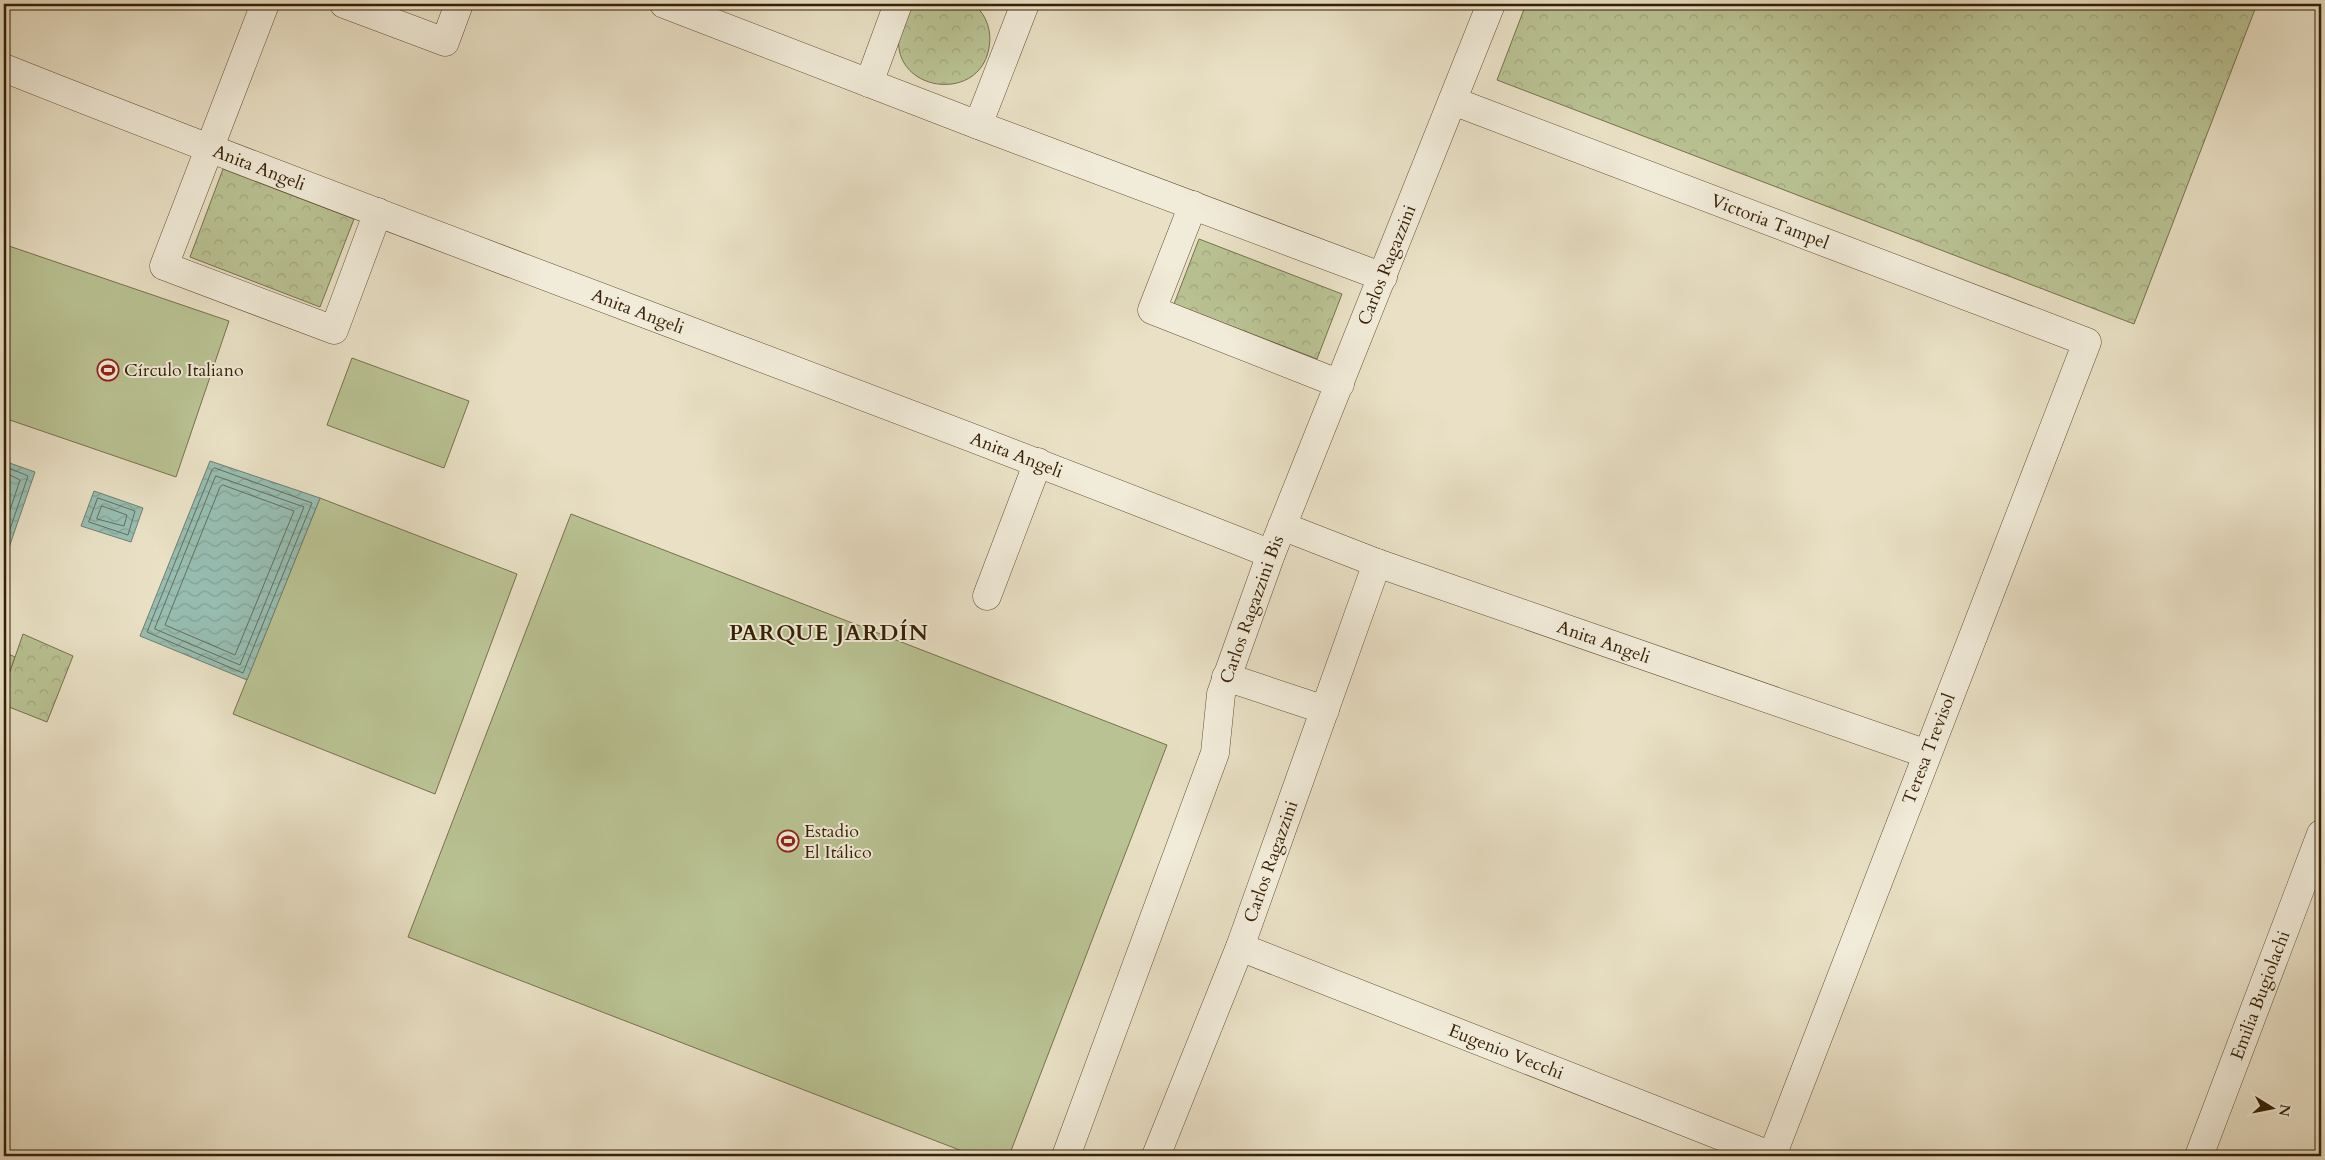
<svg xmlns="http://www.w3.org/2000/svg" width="2325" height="1160" viewBox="0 0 2325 1160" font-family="Cardo,serif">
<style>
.grass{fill:#b9c293;stroke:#78704c}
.park{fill:url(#park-crowns);stroke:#78704c}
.water{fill:url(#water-waves);stroke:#707e6c}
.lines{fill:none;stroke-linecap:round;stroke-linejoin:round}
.shore{stroke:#666e5b;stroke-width:1}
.minor-casing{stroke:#634f34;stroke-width:29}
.minor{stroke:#f1ebd9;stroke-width:28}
.labels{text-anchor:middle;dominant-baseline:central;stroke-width:4;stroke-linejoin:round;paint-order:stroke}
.street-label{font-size:18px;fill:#361f04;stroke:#f1ebd9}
.poi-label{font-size:18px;fill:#361f04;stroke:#f1ebd9;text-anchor:start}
.district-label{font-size:22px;font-weight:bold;letter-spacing:1px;fill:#361f04;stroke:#f1ebd9}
</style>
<defs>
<pattern id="park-crowns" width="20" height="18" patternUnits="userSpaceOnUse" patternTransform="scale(1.25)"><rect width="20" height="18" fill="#b9c293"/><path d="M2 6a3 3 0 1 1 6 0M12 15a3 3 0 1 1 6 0" fill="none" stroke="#a0a67d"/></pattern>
<pattern id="water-waves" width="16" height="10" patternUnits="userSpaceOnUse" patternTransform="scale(1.25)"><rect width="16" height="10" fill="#97bdb2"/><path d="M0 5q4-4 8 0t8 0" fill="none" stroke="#83a297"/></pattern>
</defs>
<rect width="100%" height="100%" fill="#e9e0c5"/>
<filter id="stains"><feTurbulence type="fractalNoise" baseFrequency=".004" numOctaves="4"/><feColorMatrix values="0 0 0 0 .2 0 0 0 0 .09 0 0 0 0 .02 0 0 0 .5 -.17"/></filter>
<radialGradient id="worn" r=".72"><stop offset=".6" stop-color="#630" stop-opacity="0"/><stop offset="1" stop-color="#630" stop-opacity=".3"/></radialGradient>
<path class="grass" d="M 9,246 L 229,321 L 176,477 L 4,418 L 4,261 Z
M 352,358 L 469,401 L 444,468 L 327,425 Z
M 320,498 L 517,574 L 435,794 L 233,714 Z
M 571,514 L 1167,745 L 1009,1156 L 975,1156 L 408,937 Z
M 4,652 L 15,657 L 4,689 Z"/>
<path class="park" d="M 913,4 L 974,4 C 987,16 992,31 989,48 C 979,106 886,91 900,30 C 903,19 905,12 913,4 Z
M 1526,4 L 2257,4 L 2134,324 L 1497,80 Z
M 223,169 L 354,219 L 320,307 L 190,257 Z
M 1199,239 L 1342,294 L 1317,359 L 1174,304 Z
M 23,634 L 73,656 L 47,722 L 4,705 L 4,689 Z"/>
<path class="water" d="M 4,461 L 35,472 L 4,562 Z
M 210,461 L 320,498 L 247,680 L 140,636 Z
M 94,491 L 143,508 L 131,542 L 81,526 Z"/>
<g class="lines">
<path class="shore" d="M 4,466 L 28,476 L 4,547
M 215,468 L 312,503 L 243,673 L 147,632 L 212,470 Z
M 4,472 L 20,480 L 4,528
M 216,476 L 304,507 L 240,665 L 155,629 Z
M 223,485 L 294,511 L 235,655 L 165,625 L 220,487 Z
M 98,498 L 135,511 L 128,535 L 89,522 Z
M 102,506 L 127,515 L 124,526 L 97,519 Z"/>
<g class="minor-casing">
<g id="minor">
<path d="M 265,4 L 164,266 L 334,330 L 378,212"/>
<path d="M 344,4 L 445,42 L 459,4"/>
<path d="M 664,4 L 978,125 L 1383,277"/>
<path id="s1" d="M 4,68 C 424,235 851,387 1271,554"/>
<path d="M 869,83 L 898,4"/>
<path id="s2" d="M 1453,101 L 2087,342 L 1772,1156"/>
<path d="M 978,125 L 1025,4"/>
<path d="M 1193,205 L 1152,310 L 1340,384"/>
<path id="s3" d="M 1282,526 L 1377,563 L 1927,754"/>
<path d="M 987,596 L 1038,462"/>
<path d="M 1226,677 L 1325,710"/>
<path id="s4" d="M 1240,947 L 1772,1156"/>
<path id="s5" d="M 1066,1156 L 1215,753 L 1221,694 L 1271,554 L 1491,4"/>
<path id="s6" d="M 1156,1156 L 1240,947 L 1377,563"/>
<path id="s7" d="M 2199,1156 L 2321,834"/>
</g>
</g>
<use href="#minor" class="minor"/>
</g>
<defs>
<g id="stadium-ring" transform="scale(1.125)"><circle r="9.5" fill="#f1ebd9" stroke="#8f2418" stroke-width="1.5"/><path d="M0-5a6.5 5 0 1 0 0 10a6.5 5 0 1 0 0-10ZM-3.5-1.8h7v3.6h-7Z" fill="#8f2418"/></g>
</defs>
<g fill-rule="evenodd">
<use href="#stadium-ring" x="108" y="370"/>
<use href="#stadium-ring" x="788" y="841"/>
</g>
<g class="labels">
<g class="street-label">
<text stroke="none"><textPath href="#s1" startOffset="274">Anita Angeli</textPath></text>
<text stroke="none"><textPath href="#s2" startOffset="339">Victoria Tampel</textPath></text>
<text stroke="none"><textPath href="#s5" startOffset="949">Carlos Ragazzini</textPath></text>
<text stroke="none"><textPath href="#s1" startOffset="679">Anita Angeli</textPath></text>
<text stroke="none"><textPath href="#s1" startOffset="1084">Anita Angeli</textPath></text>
<text stroke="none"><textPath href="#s5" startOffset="579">Carlos Ragazzini Bis</textPath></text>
<text stroke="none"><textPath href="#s3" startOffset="342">Anita Angeli</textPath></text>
<text transform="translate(1929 749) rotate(-69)">Teresa Trevisol</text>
<text stroke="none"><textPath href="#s6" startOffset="316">Carlos Ragazzini</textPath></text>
<text stroke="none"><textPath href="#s7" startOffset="172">Emilia Bugiolachi</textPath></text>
<text stroke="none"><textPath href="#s4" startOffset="286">Eugenio Vecchi</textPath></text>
</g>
<g class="poi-label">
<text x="124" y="370">Círculo Italiano</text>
<text x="804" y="831">Estadio<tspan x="804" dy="21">El Itálico</tspan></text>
</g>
<g class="district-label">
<text x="829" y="633">PARQUE JARDÍN</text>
</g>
</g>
<rect width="2325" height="1160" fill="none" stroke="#e9e0c5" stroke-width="20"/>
<rect x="5" y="5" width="2315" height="1150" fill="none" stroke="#361f04" stroke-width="2.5"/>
<rect x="10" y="10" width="2305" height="1140" fill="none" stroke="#361f04"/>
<g transform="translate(2272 1108) rotate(100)" stroke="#f1ebd9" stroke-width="4" paint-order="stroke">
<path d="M0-4L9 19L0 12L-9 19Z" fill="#361f04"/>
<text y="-8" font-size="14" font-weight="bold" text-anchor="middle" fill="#361f04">N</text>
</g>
<rect width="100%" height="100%" filter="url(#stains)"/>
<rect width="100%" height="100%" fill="url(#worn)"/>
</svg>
